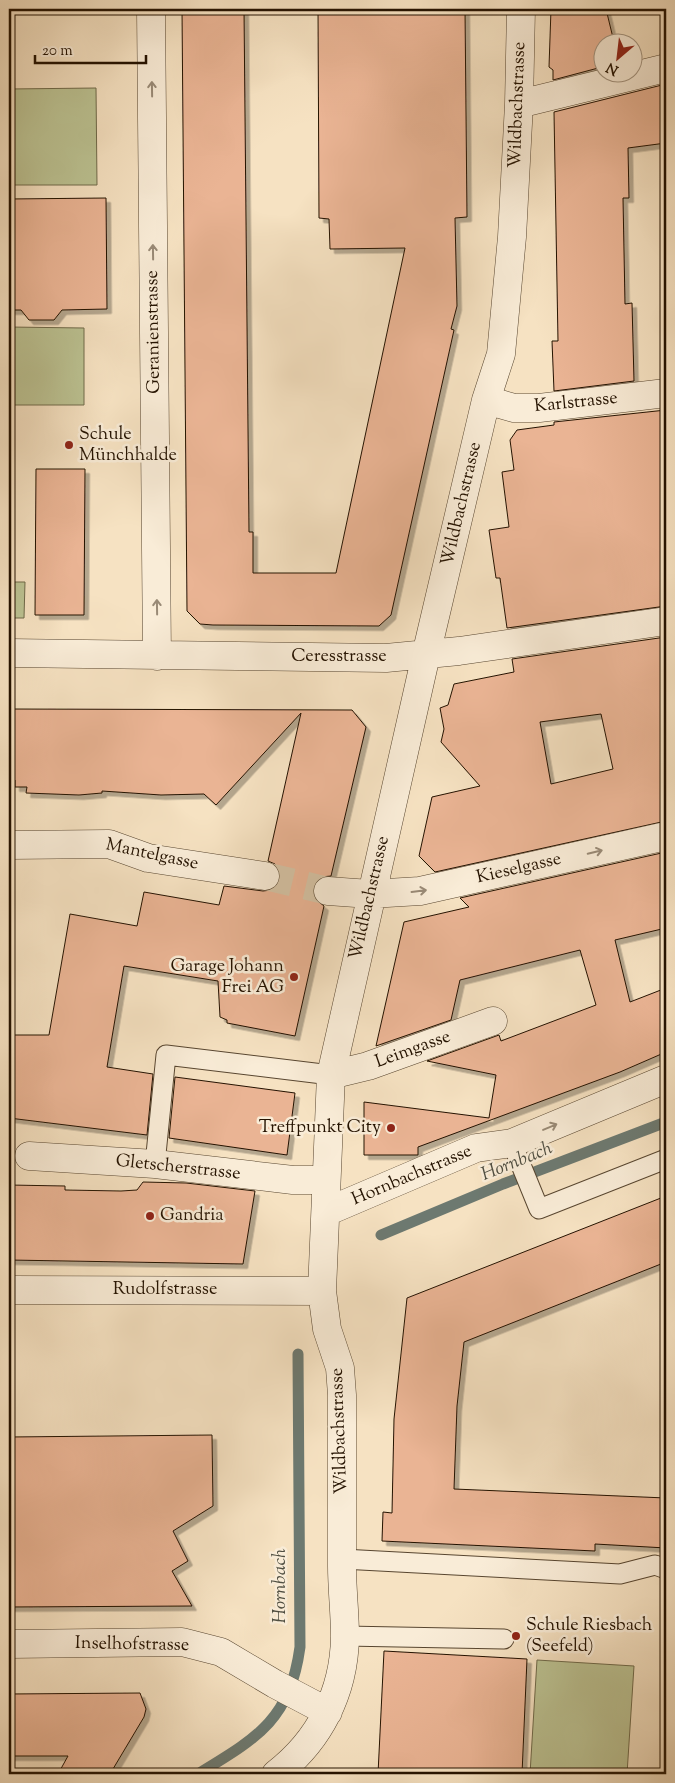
<svg xmlns="http://www.w3.org/2000/svg" width="675" height="1783" viewBox="0 0 675 1783" font-family="'Sorts Mill Goudy',serif">
<style>
.green{fill:#bcc393;stroke:#706a4a}
.lines{fill:none;stroke-linecap:round;stroke-linejoin:round}
.stream{stroke:#6d7970;stroke-width:11}
.building{fill:#eab494;stroke:#241200;fill-rule:evenodd;filter:url(#shadow)}
.minor-tunnel{stroke:#d6c3a5;stroke-width:28;stroke-dasharray:28 14;stroke-linecap:butt}
.service-casing{stroke:#584630;stroke-width:21}
.minor-casing{stroke:#584630;stroke-width:29}
.service{stroke:#f9ecd7;stroke-width:19}
.minor{stroke:#f9ecd7;stroke-width:28}
.oneway{stroke:#998a76}
.poi-dot{fill:#8f2418;stroke:#f9ecd7;stroke-width:2}
.labels{text-anchor:middle;dominant-baseline:central;stroke-width:5;stroke-linejoin:round;paint-order:stroke}
.street-label{font-size:18px;fill:#241200;stroke:#f9ecd7}
.poi-label{font-size:18px;fill:#241200;stroke:#f9ecd7;text-anchor:start}
.water-label{font-size:19px;font-style:italic;fill:#4f4e41;stroke:#f9ecd7}
</style>
<defs>
<filter id="shadow"><feDropShadow dx="4.5" dy="4.5" stdDeviation="0" flood-color="#0004"/></filter>
</defs>
<rect width="100%" height="100%" fill="#f6e2c2"/>
<filter id="stains"><feTurbulence type="fractalNoise" baseFrequency=".004" numOctaves="4"/><feColorMatrix values="0 0 0 0 .2 0 0 0 0 .09 0 0 0 0 .02 0 0 0 .5 -.17"/></filter>
<radialGradient id="worn" r=".72"><stop offset=".6" stop-color="#630" stop-opacity="0"/><stop offset="1" stop-color="#630" stop-opacity=".3"/></radialGradient>
<path class="green" d="M 96,88 L 97,185 L 9,185 L 9,89 Z
M 9,327 L 84,328 L 84,405 L 9,405 Z
M 9,582 L 25,582 L 24,618 L 9,618 Z
M 537,1660 L 634,1666 L 627,1774 L 530,1774 Z"/>
<g class="lines">
<path class="stream" d="M 381,1235 L 503,1184 L 666,1122
M 198,1774 C 257,1738 290,1720 300,1647 L 298,1354"/>
</g>
<path class="building" d="M 182,9 L 244,9 L 249,532 L 253,532 L 253,573 L 336,573 L 405,248 L 330,249 L 329,219 L 319,218 L 318,9 L 465,9 L 467,217 L 455,218 L 457,306 L 451,329 L 454,330 L 391,615 L 379,626 L 213,625 L 200,624 L 187,611 Z
M 551,9 L 606,9 L 614,42 L 602,42 L 602,67 L 553,80 L 553,70 L 549,67 Z
M 666,84 L 666,143 L 628,148 L 629,198 L 623,198 L 625,304 L 632,303 L 634,381 L 554,391 L 552,341 L 558,341 L 554,112 Z
M 106,198 L 107,309 L 62,310 L 54,320 L 29,320 L 21,310 L 9,310 L 9,199 Z
M 666,410 L 666,606 L 507,628 L 500,578 L 496,578 L 489,530 L 509,527 L 502,472 L 514,470 L 510,440 L 517,430 L 554,425 L 554,422 Z
M 36,469 L 85,469 L 84,615 L 35,615 Z
M 666,637 L 666,821 L 435,872 L 419,856 L 432,797 L 480,786 L 441,742 L 444,729 L 440,708 L 448,705 L 454,684 L 514,672 L 512,659 ZM 601,714 L 613,769 L 551,784 L 540,722 Z
M 9,709 L 352,710 L 366,727 L 331,876 L 321,877 L 315,883 L 313,889 L 314,898 L 324,906 L 295,1036 L 227,1023 L 227,1020 L 220,1017 L 218,981 L 124,966 L 107,1067 L 153,1074 L 147,1135 L 9,1118 L 9,1035 L 49,1035 L 70,914 L 137,926 L 144,892 L 219,905 L 224,886 L 263,891 L 271,890 L 277,886 L 280,879 L 280,871 L 275,864 L 268,861 L 301,713 L 216,805 L 204,794 L 161,795 L 102,791 L 102,793 L 79,795 L 26,793 L 27,787 L 15,787 L 15,780 L 9,780 Z
M 666,852 L 666,928 L 615,940 L 630,1002 L 666,988 L 666,1052 L 620,1072 L 418,1147 L 418,1155 L 364,1155 L 364,1102 L 489,1118 L 496,1075 L 427,1061 L 499,1035 L 501,1041 L 596,1005 L 580,950 L 460,980 L 451,1020 L 376,1046 L 404,922 L 469,907 L 460,898 Z
M 175,1077 L 295,1093 L 287,1155 L 169,1138 Z
M 143,1182 L 186,1183 L 255,1191 L 243,1264 L 9,1260 L 9,1185 L 65,1186 L 65,1190 L 121,1191 L 137,1190 Z
M 666,1196 L 666,1262 L 464,1342 L 457,1406 L 454,1489 L 666,1498 L 666,1548 L 595,1544 L 595,1551 L 382,1541 L 383,1512 L 392,1513 L 394,1419 L 407,1298 Z
M 212,1435 L 213,1506 L 173,1531 L 188,1561 L 172,1571 L 192,1606 L 9,1607 L 9,1437 Z
M 384,1651 L 527,1659 L 522,1774 L 378,1774 Z
M 140,1693 L 146,1709 L 144,1717 L 110,1774 L 58,1774 L 68,1756 L 9,1756 L 9,1694 Z"/>
<g class="lines">
<path class="minor-tunnel" d="M 265,876 L 328,891"/>
<g class="service-casing">
<path id="service" d="M 512,1143 L 539,1209 L 666,1159
M 155,1164 L 166,1055 L 331,1075
M 342,1559 L 620,1574 L 655,1565 L 666,1569
M 345,1636 L 504,1639"/>
</g>
<g class="minor-casing">
<path id="minor" d="M 151,9 L 157,656
M 519,104 L 666,68
M 486,400 L 514,408 L 539,408 L 666,393
M 9,653 L 386,658 L 459,651 L 666,621
M 9,845 L 109,844 L 148,858 L 265,876
M 328,891 L 370,894 L 420,891 L 666,836
M 331,1075 L 368,1066 L 493,1021
M 29,1156 L 155,1164 L 293,1180 L 326,1180
M 326,1212 L 476,1148 L 512,1143 L 666,1079
M 9,1290 L 322,1291
M 9,1644 L 182,1642 L 221,1652 L 275,1684 L 328,1712
M 276,1774 C 319,1741 344,1693 345,1637 C 345,1613 342,1590 342,1566 C 342,1509 342,1452 342,1395 L 340,1368 L 327,1329 L 322,1291 L 331,1075 L 426,655 L 486,400 L 501,354 L 512,237 L 519,104 L 521,9"/>
</g>
<use href="#service" class="service"/>
<use href="#minor" class="minor"/>
</g>
<defs><path id="oneway-shaft" d="M-6 0H5M1.5-3L5.5 0L1.5 3" fill="none" stroke-width="1.6" stroke-linecap="round" stroke-linejoin="round" transform="scale(1.25)"/></defs>
<g class="oneway">
<use href="#oneway-shaft" transform="translate(152 89) rotate(-91)"/>
<use href="#oneway-shaft" transform="translate(153 252) rotate(-91)"/>
<use href="#oneway-shaft" transform="translate(157 607) rotate(-91)"/>
<use href="#oneway-shaft" transform="translate(595 852) rotate(-13)"/>
<use href="#oneway-shaft" transform="translate(419 891) rotate(-7)"/>
<use href="#oneway-shaft" transform="translate(550 1127) rotate(-23)"/>
</g>
<g class="poi-dot">
<circle cx="69" cy="445" r="5"/>
<circle cx="294" cy="977" r="5"/>
<circle cx="391" cy="1128" r="5"/>
<circle cx="150" cy="1216" r="5"/>
<circle cx="516" cy="1636" r="5"/>
</g>
<g class="labels">
<g class="street-label">
<text transform="translate(518 105) rotate(-88)">Wildbachstrasse</text>
<text transform="translate(154 332) rotate(-91)">Geranienstrasse</text>
<text transform="translate(576 403) rotate(-6)">Karlstrasse</text>
<text transform="translate(462 504) rotate(-77)">Wildbachstrasse</text>
<text x="339" y="657">Ceresstrasse</text>
<text transform="translate(152 855) rotate(12)">Mantelgasse</text>
<text transform="translate(519 869) rotate(-13)">Kieselgasse</text>
<text transform="translate(370 898) rotate(-77)">Wildbachstrasse</text>
<text transform="translate(413 1050) rotate(-20)">Leimgasse</text>
<text transform="translate(178 1168) rotate(6)">Gletscherstrasse</text>
<text transform="translate(412 1176) rotate(-23)">Hornbachstrasse</text>
<text x="165" y="1290">Rudolfstrasse</text>
<text transform="translate(340 1431) rotate(-92)">Wildbachstrasse</text>
<text transform="translate(132 1645) rotate(1)">Inselhofstrasse</text>
</g>
<g class="poi-label">
<text x="79" y="435">Schule<tspan x="79" dy="21">Münchhalde</tspan></text>
<text x="284" y="967" text-anchor="end">Garage Johann<tspan x="284" dy="21">Frei AG</tspan></text>
<text x="381" y="1128" text-anchor="end">Treffpunkt City</text>
<text x="160" y="1216">Gandria</text>
<text x="526" y="1626">Schule Riesbach<tspan x="526" dy="21">(Seefeld)</tspan></text>
</g>
<g class="water-label">
<text transform="translate(517 1162) rotate(-22)">Hornbach</text>
<text transform="translate(280 1586) rotate(-90)">Hornbach</text>
</g>
</g>
<rect width="675" height="1783" fill="none" stroke="#f6e2c2" stroke-width="30"/>
<rect x="10" y="10" width="655" height="1763" fill="none" stroke="#241200" stroke-width="2.5"/>
<rect x="15" y="15" width="645" height="1753" fill="none" stroke="#241200"/>
<g transform="translate(618 58) rotate(208)"><circle r="24" fill="#f9ecd7" stroke="#a49581"/>
<path d="M0-4L9 19L0 12L-9 19Z" fill="#8f2418"/>
<text y="-8" font-size="14" font-weight="bold" text-anchor="middle" fill="#241200">N</text>
</g>
<path d="M35 55v8h111v-8" fill="none" stroke="#241200" stroke-width="2.5"/>
<text x="42" y="55" font-size="15" fill="#241200" stroke="#f9ecd7" stroke-width="4" paint-order="stroke">20 m</text>
<rect width="100%" height="100%" filter="url(#stains)"/>
<rect width="100%" height="100%" fill="url(#worn)"/>
</svg>
